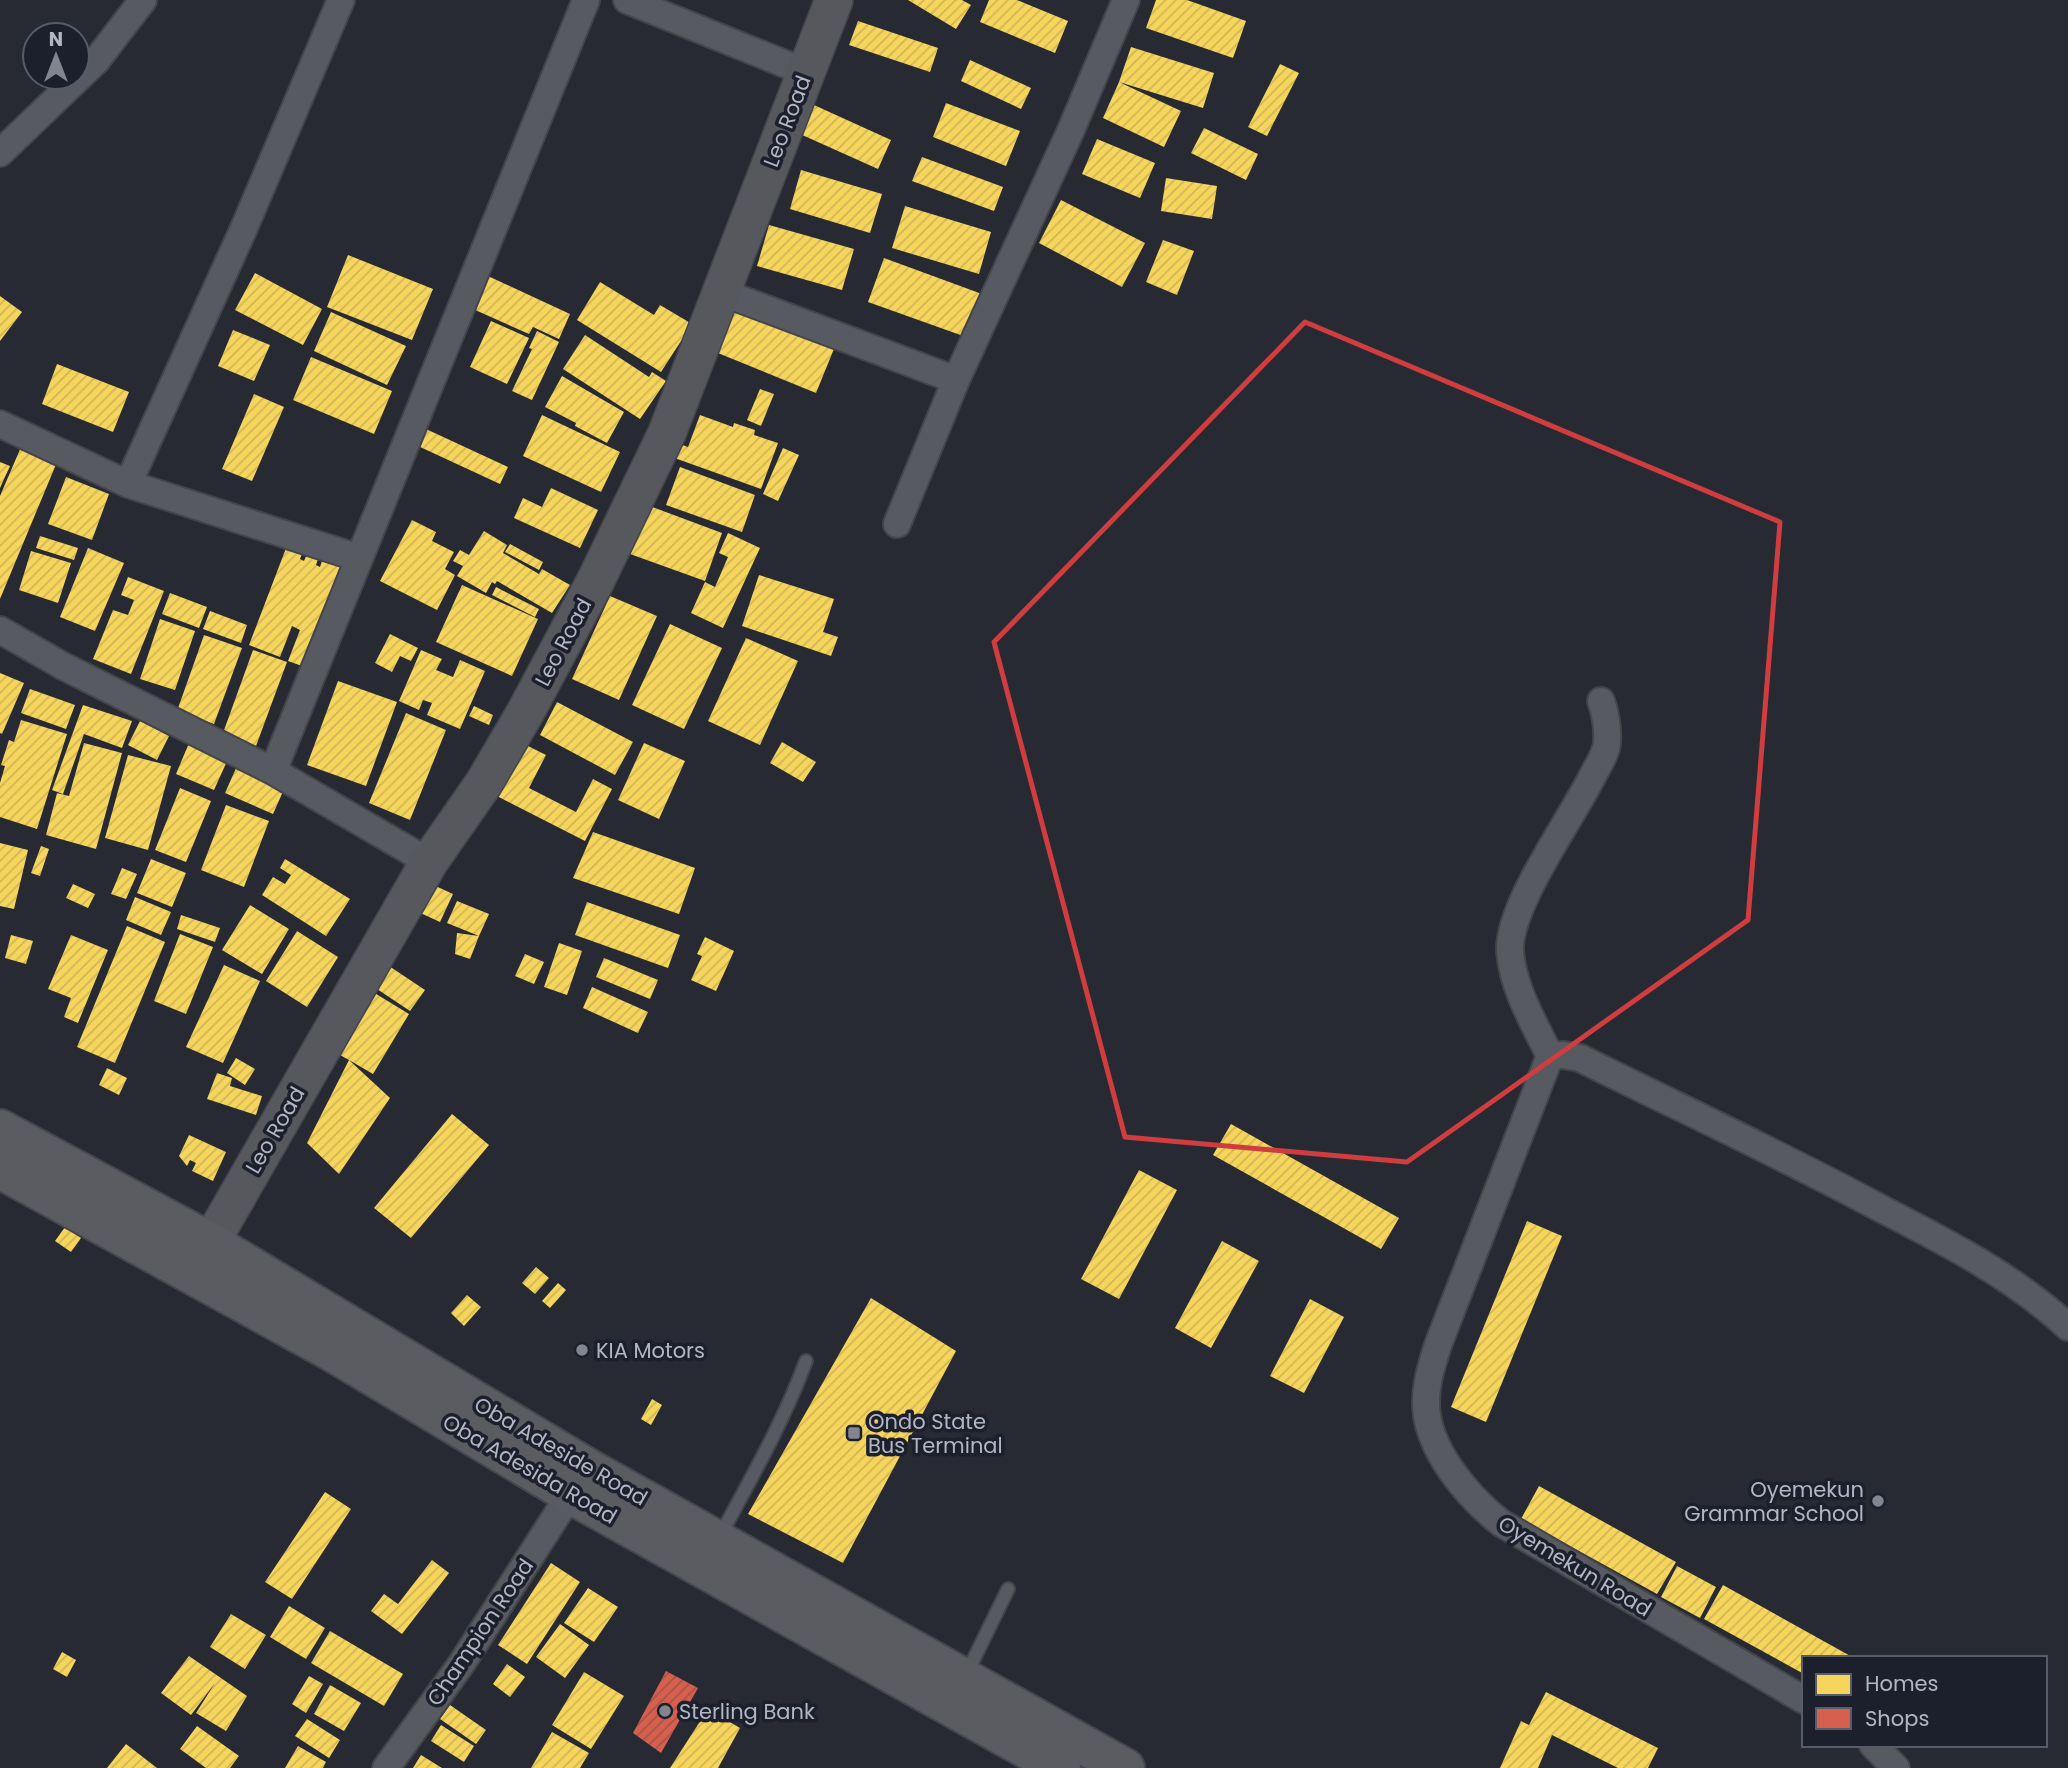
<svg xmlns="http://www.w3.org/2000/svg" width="2068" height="1768" viewBox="0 0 2068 1768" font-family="Poppins,sans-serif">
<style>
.homes{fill:url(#homes-hatch)}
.shops{fill:url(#shops-hatch)}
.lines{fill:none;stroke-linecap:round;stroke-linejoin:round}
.lane-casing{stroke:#43454b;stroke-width:16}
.street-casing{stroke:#43454b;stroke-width:30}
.secondary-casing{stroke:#43454b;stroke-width:40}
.primary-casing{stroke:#45474f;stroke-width:42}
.lane{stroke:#575a61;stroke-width:12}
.street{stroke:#575a61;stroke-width:26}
.secondary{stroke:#56585e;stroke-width:37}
.primary{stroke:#5a5c62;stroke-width:38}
.marked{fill:none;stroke:#d03d3f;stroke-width:5;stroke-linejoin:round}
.poi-dot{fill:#818590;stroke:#1c202c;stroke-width:2.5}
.labels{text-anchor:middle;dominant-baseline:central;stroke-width:7;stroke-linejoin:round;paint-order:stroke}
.street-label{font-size:21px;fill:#b1b6c3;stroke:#1c202c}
.poi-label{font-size:21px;fill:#b1b6c3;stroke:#1c202c;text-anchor:start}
</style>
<defs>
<pattern id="homes-hatch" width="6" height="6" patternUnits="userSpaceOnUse" patternTransform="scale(1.75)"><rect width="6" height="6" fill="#f6d55c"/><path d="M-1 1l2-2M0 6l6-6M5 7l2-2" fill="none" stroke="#cfb555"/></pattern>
<pattern id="shops-hatch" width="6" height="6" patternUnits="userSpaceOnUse" patternTransform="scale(1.75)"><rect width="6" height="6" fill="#d6604d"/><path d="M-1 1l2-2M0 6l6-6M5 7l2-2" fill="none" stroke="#a65447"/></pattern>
</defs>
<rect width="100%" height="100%" fill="#272a32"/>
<path class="homes" d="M 908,0 L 962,0 L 971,5 L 956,29 Z
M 989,0 L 1017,0 L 1068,21 L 1055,53 L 980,22 Z
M 1156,0 L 1187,0 L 1246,21 L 1233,58 L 1146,28 Z
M 858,21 L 938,48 L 930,72 L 849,45 Z
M 1131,47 L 1214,73 L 1203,108 L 1119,82 L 1181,111 L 1164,147 L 1103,118 L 1119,82 Z
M 970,60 L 1031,88 L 1021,109 L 961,81 Z
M 1280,64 L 1299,73 L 1267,136 L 1248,127 Z
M 946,103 L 1020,131 L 1006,166 L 933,137 Z
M 814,105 L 891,140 L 878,169 L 800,134 Z
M 1204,128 L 1258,154 L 1246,180 L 1191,153 Z
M 1097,139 L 1155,163 L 1140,198 L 1082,174 Z
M 922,157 L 1003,187 L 994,211 L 912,181 Z
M 801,170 L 882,194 L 870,233 L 790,209 Z
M 1166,178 L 1217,186 L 1212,219 L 1161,211 Z
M 1061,200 L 1145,243 L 1122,287 L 1039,243 Z
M 905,206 L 991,232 L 979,274 L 892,248 Z
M 769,225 L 854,249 L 842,290 L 757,266 Z
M 1163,240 L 1194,251 L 1177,295 L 1146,282 Z
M 348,255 L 433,289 L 412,340 L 327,307 Z
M 884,258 L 982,294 L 966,337 L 868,302 Z
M 255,273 L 322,309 L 303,345 L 235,310 Z
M 488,276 L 570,314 L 559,339 L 533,327 L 529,334 L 473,309 Z
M 600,282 L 654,315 L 660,305 L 692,324 L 661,372 L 577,320 Z
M 0,296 L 22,312 L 0,341 Z
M 735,298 L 838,339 L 816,393 L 713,351 Z
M 331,312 L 406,346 L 387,385 L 314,351 Z
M 491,321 L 529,338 L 507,384 L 470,367 Z
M 233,330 L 270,345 L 254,381 L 218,366 Z
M 537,331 L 559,342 L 532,400 L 512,391 L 532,349 L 529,348 Z
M 585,335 L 649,377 L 652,372 L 666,381 L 640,419 L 563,369 Z
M 311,357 L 392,391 L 374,434 L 293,400 Z
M 57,364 L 129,392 L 113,432 L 42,404 Z
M 562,376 L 624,412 L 607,443 L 575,426 L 576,423 L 545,407 Z
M 760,389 L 774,394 L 761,426 L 747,420 Z
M 254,394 L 284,407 L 252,481 L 222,469 Z
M 542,415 L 620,452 L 601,492 L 523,456 Z
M 700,415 L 733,427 L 734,423 L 755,430 L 754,435 L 778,443 L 761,489 L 669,456 L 674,442 L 688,447 Z
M 426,429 L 508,467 L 500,484 L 418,446 Z
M 21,447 L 57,462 L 0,599 L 0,496 Z
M 783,448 L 799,455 L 778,501 L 763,494 Z
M 0,462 L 10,466 L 0,488 Z
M 680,467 L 755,495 L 742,532 L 666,505 Z
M 66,477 L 109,494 L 92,540 L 48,524 Z
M 551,488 L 598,510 L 580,548 L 514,518 L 523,498 L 542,507 Z
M 647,505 L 722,533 L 705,581 L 630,554 Z
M 412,520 L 436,532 L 432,541 L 454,552 L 445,569 L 455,575 L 437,610 L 380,581 Z
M 484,531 L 507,545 L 503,553 L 539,574 L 542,569 L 570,585 L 552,613 L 497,581 L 495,584 L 492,582 L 486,593 L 457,576 L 463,566 L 453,561 L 460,550 L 469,555 Z
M 728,533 L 760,548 L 723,628 L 691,613 L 705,582 L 715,587 L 728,557 L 719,553 Z
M 40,536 L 78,548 L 74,560 L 36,548 Z
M 288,543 L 304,549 L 300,559 L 304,561 L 309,549 L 320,553 L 316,565 L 320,567 L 325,552 L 343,559 L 302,666 L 288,661 L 300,630 L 292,626 L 280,657 L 249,645 Z
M 510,544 L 543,562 L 539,570 L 505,552 Z
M 88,548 L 124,563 L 95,631 L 60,617 Z
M 31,551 L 71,563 L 58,603 L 19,590 Z
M 759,575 L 834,599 L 823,632 L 838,637 L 831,656 L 742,626 Z
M 128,577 L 164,591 L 131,674 L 93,659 L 113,610 L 128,615 L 134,600 L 121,595 Z
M 462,585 L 538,619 L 512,676 L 436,642 Z
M 496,587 L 539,609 L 535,617 L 492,595 Z
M 170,593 L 207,607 L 199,628 L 162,614 Z
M 610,596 L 657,616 L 619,700 L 572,679 Z
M 210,611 L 247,625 L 241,643 L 203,629 Z
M 160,619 L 195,631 L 175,690 L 140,679 Z
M 670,624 L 722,648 L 684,729 L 632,705 Z
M 390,634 L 418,648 L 411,661 L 400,656 L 392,672 L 375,663 Z
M 204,635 L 242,648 L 214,724 L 177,711 Z
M 746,638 L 798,661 L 760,745 L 708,721 Z
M 253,650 L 287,662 L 256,746 L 223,733 Z
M 421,650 L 442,659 L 436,670 L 453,677 L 460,660 L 485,671 L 460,729 L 427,715 L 432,703 L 423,700 L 419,710 L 399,701 Z
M 0,673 L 24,683 L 2,734 L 0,733 Z
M 338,681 L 397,702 L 366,786 L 307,765 Z
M 30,689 L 75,705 L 66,729 L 21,713 Z
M 557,702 L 633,742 L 615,775 L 540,735 Z
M 83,705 L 132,721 L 122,748 L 84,734 L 63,794 L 52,790 Z
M 474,706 L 493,715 L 489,725 L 469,716 Z
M 406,713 L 446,730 L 410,820 L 369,803 Z
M 21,720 L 67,734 L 37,829 L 0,817 L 0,783 L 5,766 L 1,765 L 9,740 L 14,742 Z
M 140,721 L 169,736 L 157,760 L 128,745 Z
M 518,741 L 546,755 L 529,788 L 576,812 L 593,779 L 612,789 L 585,841 L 491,793 Z
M 782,742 L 816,762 L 803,782 L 770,763 Z
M 84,743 L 122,753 L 96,849 L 46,835 L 57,793 L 69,796 Z
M 189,743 L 228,759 L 214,790 L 176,774 Z
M 644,743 L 685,761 L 659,819 L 618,800 Z
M 128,755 L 171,766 L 148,850 L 105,838 Z
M 237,766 L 285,787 L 273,814 L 225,793 Z
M 180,788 L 211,801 L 186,862 L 155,850 Z
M 226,805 L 269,821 L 244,887 L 201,870 Z
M 593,832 L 695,868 L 679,914 L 573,878 Z
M 0,843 L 28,850 L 14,909 L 0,906 Z
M 41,846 L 49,849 L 40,876 L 31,873 Z
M 151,859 L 186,873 L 172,907 L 137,893 Z
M 285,859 L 350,899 L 326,936 L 262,895 L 273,877 L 285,884 L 291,875 L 280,868 Z
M 122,868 L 137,874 L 126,899 L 111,894 Z
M 429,883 L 453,894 L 440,922 L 416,911 Z
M 73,884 L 95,894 L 88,908 L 66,898 Z
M 135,897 L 171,912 L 161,935 L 126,920 Z
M 457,901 L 489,914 L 479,936 L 447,923 Z
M 587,902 L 680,935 L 668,968 L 575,935 Z
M 250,905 L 289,929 L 262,974 L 222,950 Z
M 181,915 L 220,928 L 215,942 L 177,929 Z
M 127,926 L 165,942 L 115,1063 L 77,1047 Z
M 297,931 L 338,957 L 307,1007 L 266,981 Z
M 457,933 L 479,936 L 470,959 L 455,954 Z
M 180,934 L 213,947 L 186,1014 L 154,1001 Z
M 11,935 L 33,941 L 26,964 L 5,958 Z
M 71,935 L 108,950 L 78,1023 L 64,1017 L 71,998 L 48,989 Z
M 705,937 L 734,951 L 716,991 L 691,980 L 702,956 L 697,954 Z
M 559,943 L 582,951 L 567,995 L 544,987 Z
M 525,954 L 544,962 L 534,984 L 515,976 Z
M 604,958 L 658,980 L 650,999 L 596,977 Z
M 386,964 L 425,990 L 410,1011 L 371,985 Z
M 224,965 L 260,981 L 223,1063 L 186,1047 Z
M 592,987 L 648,1012 L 638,1033 L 583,1008 Z
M 368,989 L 409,1014 L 373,1074 L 349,1060 L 390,1098 L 339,1174 L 307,1143 L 349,1060 L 331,1050 Z
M 236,1058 L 255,1069 L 245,1085 L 227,1073 Z
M 107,1068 L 127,1078 L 119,1095 L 99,1085 Z
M 217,1073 L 232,1078 L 230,1086 L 262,1096 L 256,1115 L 207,1099 Z
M 452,1114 L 489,1145 L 411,1238 L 374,1208 Z
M 1231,1124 L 1399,1218 L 1381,1249 L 1213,1155 Z
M 189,1135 L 226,1152 L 213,1181 L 192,1171 L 196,1163 L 190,1160 L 187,1166 L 179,1156 Z
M 1139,1170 L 1177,1190 L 1119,1299 L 1081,1279 Z
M 1527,1221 L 1562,1236 L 1486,1422 L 1451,1407 Z
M 65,1227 L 81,1238 L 71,1252 L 55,1241 Z
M 1222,1241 L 1259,1261 L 1211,1348 L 1175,1328 Z
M 536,1267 L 549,1278 L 535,1294 L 522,1283 Z
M 558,1283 L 566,1290 L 550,1308 L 542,1301 Z
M 467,1295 L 481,1307 L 464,1326 L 451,1313 Z
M 871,1298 L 956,1351 L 843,1563 L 748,1514 Z
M 1310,1299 L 1344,1317 L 1304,1393 L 1270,1376 Z
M 652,1399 L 662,1405 L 651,1425 L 641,1419 Z
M 1539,1486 L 1676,1562 L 1657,1594 L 1521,1519 Z
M 325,1492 L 351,1509 L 292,1599 L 265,1582 Z
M 432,1560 L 449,1573 L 402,1634 L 371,1611 L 384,1594 L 398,1604 Z
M 551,1563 L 580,1582 L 527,1664 L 498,1645 Z
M 1677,1566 L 1716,1587 L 1700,1618 L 1661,1597 Z
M 1723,1585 L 1854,1658 L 1804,1658 L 1804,1674 L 1704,1619 Z
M 588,1588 L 618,1607 L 594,1642 L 564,1623 Z
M 289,1606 L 325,1628 L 306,1659 L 270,1637 Z
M 231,1614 L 266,1635 L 245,1669 L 210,1647 Z
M 560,1624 L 589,1645 L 565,1678 L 536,1657 Z
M 330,1631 L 403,1674 L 384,1706 L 311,1663 Z
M 62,1652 L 76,1660 L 67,1677 L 53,1669 Z
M 189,1656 L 247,1696 L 226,1731 L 196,1713 L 215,1683 L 191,1715 L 161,1693 Z
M 507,1664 L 525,1677 L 510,1697 L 493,1684 Z
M 584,1672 L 624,1696 L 591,1749 L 552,1725 Z
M 309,1676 L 323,1684 L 306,1713 L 292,1704 Z
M 330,1685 L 361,1703 L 344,1731 L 314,1714 Z
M 1546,1692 L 1658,1748 L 1648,1768 L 1618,1768 L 1552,1735 L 1538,1768 L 1500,1768 L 1521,1721 L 1529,1725 Z
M 450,1705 L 486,1730 L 476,1744 L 440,1719 Z
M 708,1709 L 740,1728 L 718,1768 L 670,1768 Z
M 307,1719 L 340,1740 L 329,1758 L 295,1736 Z
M 441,1725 L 474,1746 L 464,1762 L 431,1741 Z
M 197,1726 L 239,1756 L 230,1768 L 206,1768 L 180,1749 Z
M 552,1732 L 589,1753 L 580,1768 L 531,1768 Z
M 126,1744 L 157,1768 L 107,1768 Z
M 298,1746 L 326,1762 L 323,1768 L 285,1768 Z
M 421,1755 L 442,1768 L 413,1768 Z"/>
<path class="shops" d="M 666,1671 L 698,1688 L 661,1753 L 633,1733 Z"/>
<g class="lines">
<g class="lane-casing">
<path id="lane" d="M 719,1538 C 750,1480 783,1423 806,1361
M 966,1675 L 1008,1589"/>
</g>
<g class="street-casing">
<path id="street" d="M 627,0 L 805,72
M 0,153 L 96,61 L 143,0
M 721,292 L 956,380
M 0,424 L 128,484 L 359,558
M 128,484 L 244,228 L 341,0
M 897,524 L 956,380 L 1071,130 L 1126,0
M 0,630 L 63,666 L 273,771 L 429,862
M 273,771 L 586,0
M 1550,1056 L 1438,1345 C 1432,1364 1426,1382 1426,1403 C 1426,1448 1467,1496 1501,1523 L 1804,1700
M 1550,1056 L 1563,1055 L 1580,1058 C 1680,1108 1782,1155 1880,1208 C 1946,1242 2013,1276 2068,1327
M 1550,1056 C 1534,1023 1513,989 1510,951 C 1508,906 1570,821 1592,777 C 1597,767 1606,754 1607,743 C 1608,728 1606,715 1601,701
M 1873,1745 L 1896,1768
M 386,1768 L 462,1663 L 578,1482"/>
</g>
<g class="secondary-casing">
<path id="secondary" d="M 196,1268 L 429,862 L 484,783 L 525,713 L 595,582 L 667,433 L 834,0"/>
</g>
<g class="primary-casing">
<path id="primary" d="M 0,1129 L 210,1242 L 588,1468 L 1125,1768
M 0,1169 L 329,1350 L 570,1494 L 1061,1768"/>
</g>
<use href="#lane" class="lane"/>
<use href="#street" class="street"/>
<use href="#secondary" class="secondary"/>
<use href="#primary" class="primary"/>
</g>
<path class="marked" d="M 1305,322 L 1780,522 L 1748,920 L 1407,1162 L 1125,1137 L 994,642 Z"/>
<g class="poi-dot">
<circle cx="582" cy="1350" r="7"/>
<rect x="847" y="1426" width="14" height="14" rx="3.5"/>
<circle cx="1878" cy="1501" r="7"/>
<circle cx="665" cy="1711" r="7"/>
</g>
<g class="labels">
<g class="street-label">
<text transform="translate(787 121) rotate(-69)">Leo Road</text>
<text transform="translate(563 642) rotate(-62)">Leo Road</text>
<text transform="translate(275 1130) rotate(-60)">Leo Road</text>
<text transform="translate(561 1451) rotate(30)">Oba Adeside Road</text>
<text transform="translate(530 1469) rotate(30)">Oba Adesida Road</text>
<text transform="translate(1575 1566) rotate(31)">Oyemekun Road</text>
<text transform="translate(480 1632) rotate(-56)">Champion Road</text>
</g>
<g class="poi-label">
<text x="596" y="1350">KIA Motors</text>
<text x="868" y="1421">Ondo State<tspan x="868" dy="24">Bus Terminal</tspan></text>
<text x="1864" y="1489" text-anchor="end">Oyemekun<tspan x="1864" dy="24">Grammar School</tspan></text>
<text x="679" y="1711">Sterling Bank</text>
</g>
</g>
<rect x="1802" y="1656" width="245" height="91" fill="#1c202c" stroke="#585c68" stroke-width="2"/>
<rect x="1816" y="1674" width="35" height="21" fill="#f6d55c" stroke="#585c68" stroke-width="2"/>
<text x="1865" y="1691" font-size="21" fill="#b1b6c3">Homes</text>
<rect x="1816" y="1708" width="35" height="21" fill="#d6604d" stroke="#585c68" stroke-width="2"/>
<text x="1865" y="1726" font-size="21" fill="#b1b6c3">Shops</text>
<g transform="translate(56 56)"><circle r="33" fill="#1c202c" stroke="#585c68" stroke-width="2"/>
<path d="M0-5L12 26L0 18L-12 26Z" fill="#818590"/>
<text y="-10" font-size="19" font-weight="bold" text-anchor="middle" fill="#b1b6c3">N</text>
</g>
</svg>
